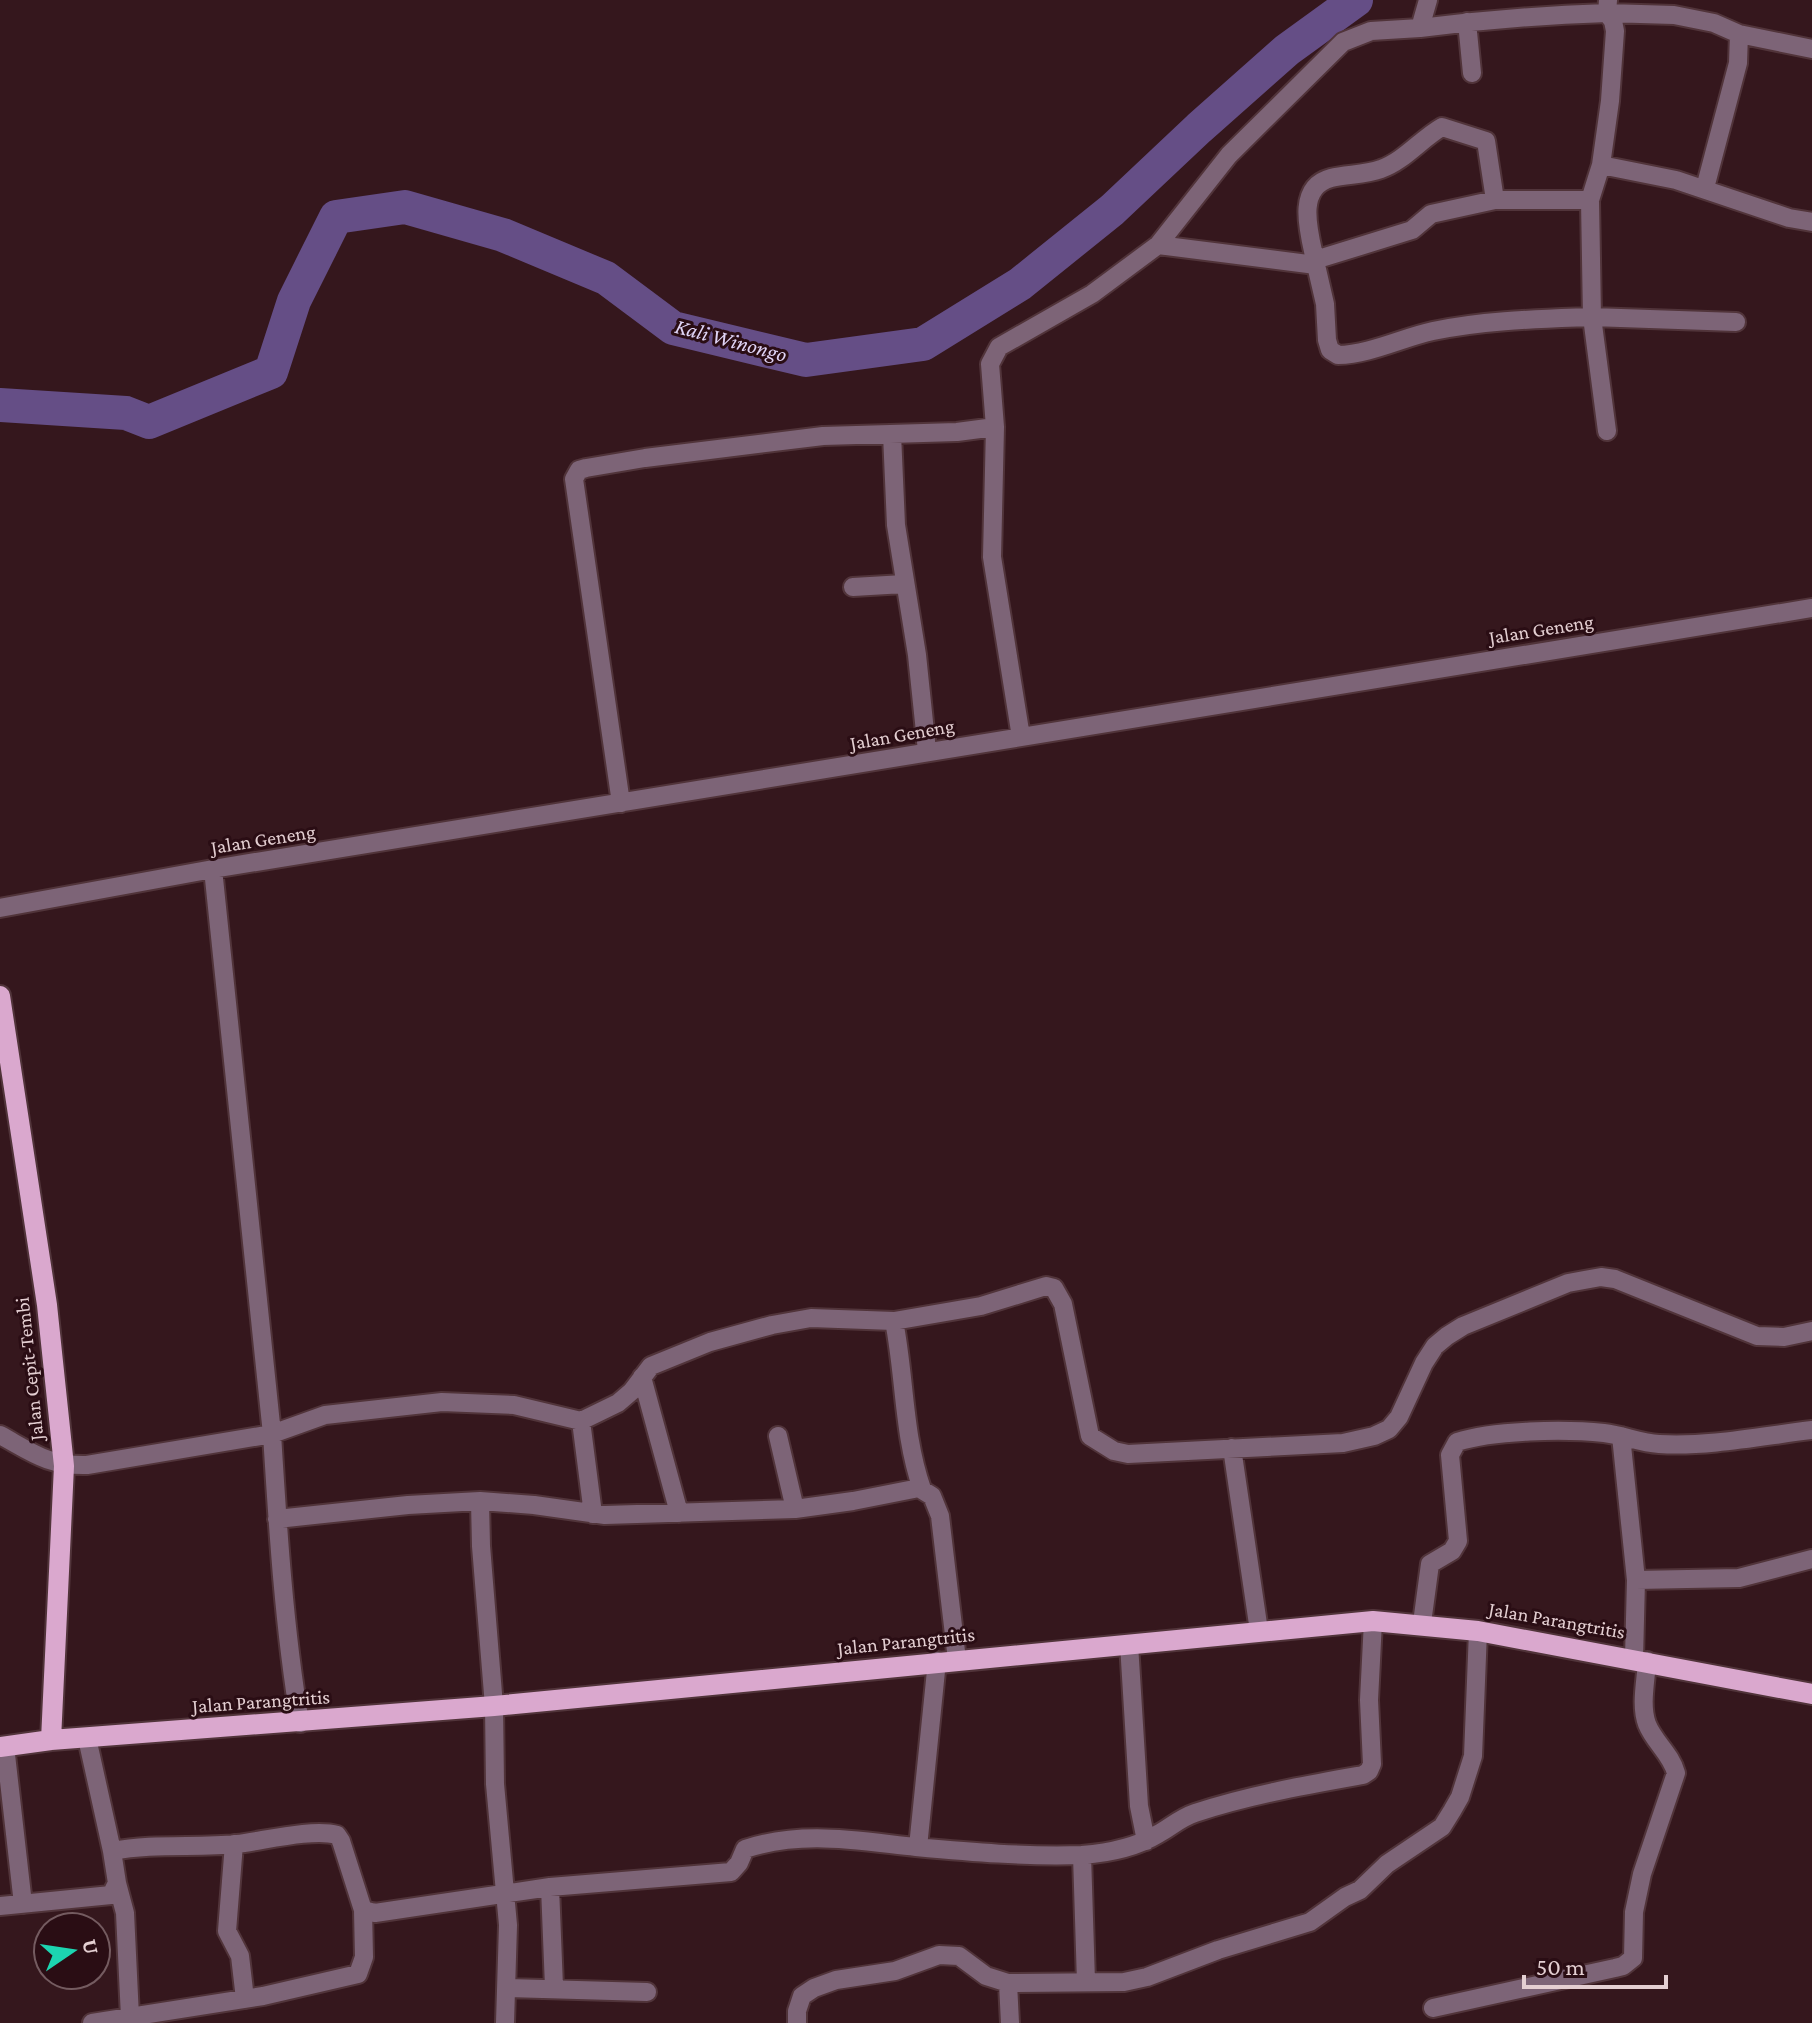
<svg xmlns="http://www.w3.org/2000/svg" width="1812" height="2023" viewBox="0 0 1812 2023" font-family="'Crimson Pro',serif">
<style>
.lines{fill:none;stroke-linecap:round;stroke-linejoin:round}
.river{stroke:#654e86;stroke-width:34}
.minor-casing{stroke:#51343a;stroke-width:22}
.major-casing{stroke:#51343a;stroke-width:24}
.minor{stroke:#7d6477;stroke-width:18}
.major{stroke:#daa8ce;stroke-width:20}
.labels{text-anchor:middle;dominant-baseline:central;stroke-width:6;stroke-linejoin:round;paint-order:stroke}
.street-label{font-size:20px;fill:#e4cfd2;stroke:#2a0d14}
.water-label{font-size:22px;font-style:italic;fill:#dfd3f5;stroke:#2a0d14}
</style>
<rect width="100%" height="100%" fill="#35171d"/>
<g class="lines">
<path class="river" d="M 0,405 L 126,413 L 149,422 L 271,372 L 294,301 L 336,217 L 405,207 L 503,235 L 606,278 L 673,328 L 806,360 L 923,344 L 1020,284 L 1112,210 L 1199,128 L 1287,50 L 1356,0"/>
<g class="minor-casing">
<path id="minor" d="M 1608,0 L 1607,13 L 1674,15 L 1714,23 L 1739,34 L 1812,49
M 1467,22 L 1472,73
M 1601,165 L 1676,180 L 1789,218 L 1812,222
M 1705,188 L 1738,63 L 1739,34
M 1158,245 L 1316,265 L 1325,304 L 1327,340 L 1330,350 L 1338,355 C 1371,354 1401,338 1433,331 C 1485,320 1540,319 1592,317 L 1590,200 L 1601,165 L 1610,101 L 1615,31 L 1613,21 L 1607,13 C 1544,15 1482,20 1420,28
M 1315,260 L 1412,230 L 1431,214 L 1495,200 L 1590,200
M 1316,265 C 1311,238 1293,188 1331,178 C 1347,174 1365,175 1381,169 C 1404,161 1421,139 1442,127 L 1486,141 L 1495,200
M 995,427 L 990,364 L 999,347 L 1092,294 L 1158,245 L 1229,155 L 1343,42 L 1371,31 L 1420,28 L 1428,0
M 1607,431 L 1592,317 L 1736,322
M 892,434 L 896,525 L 917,655 L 927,751
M 853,587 L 904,584
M 621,803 L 574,479 L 579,470 L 586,468 L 645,458 L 823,436 L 957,432 L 995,427 L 992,557 L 1021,737
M 213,869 L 272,1434 L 325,1415 L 442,1402 L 514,1405 L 581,1421 L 618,1403 L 632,1391 L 651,1366 L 710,1342 L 772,1325 L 811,1318 L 894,1321 L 981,1306 L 1046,1286 L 1054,1288 L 1063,1304 L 1090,1436 L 1114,1451 L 1128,1454 L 1343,1443 L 1374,1436 L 1389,1429 L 1399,1417 L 1424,1363 L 1435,1346 L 1447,1336 L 1463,1326 L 1568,1283 L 1601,1277 L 1615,1279 L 1757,1336 L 1784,1337 L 1812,1331
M 0,908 L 213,869 L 1812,608
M 894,1321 C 905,1376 903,1435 922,1489
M 642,1377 L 679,1513
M 581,1421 L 593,1514
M 0,1435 C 33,1453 48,1466 87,1465 L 272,1434 C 278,1531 284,1627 300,1723
M 778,1436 L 795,1509
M 1621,1436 L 1636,1580 L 1634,1658
M 1232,1448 L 1259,1631
M 480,1501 L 481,1546 L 494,1706 L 495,1784 L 508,1925 L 505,2023
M 277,1519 L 408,1505 L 480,1501 L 534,1505 L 605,1515 L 795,1509 L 853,1501 L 919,1488 L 932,1496 L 940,1516 L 957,1660
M 1636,1580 L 1739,1578 L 1812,1559
M 1422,1623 L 1430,1564 L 1452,1551 L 1458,1541 L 1450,1455 L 1457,1442 C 1494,1430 1565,1429 1604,1433 C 1623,1435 1640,1443 1659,1444 C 1709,1447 1762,1436 1812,1430
M 1129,1644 L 1139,1806 L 1146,1841
M 87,1738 L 112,1851
M 5,1746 L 23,1904
M 234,1844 L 227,1931 L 240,1956 L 245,1999
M 918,1847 L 937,1661
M 117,1883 L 125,1913 L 130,2017
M 550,1887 L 554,1987
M 0,1906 L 111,1895 L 117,1883 L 112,1851 C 154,1843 195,1848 237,1844 C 263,1841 313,1828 337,1835 L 341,1841 L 363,1910 L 375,1913 L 550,1887 L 731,1872 L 739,1863 L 745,1849 C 802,1830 858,1841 916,1847 C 970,1852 1027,1857 1082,1855
M 1086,1982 L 1082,1855 C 1108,1853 1135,1848 1158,1834 C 1171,1827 1180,1818 1195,1813 C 1249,1795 1307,1785 1363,1775 L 1369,1771 L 1372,1764 L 1369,1700 L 1373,1621
M 1008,1983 L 1010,2023
M 508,1988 L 647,1992
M 1433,2008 L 1615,1968 L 1623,1966 L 1633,1958 L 1634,1912 L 1642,1874 L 1676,1773 C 1671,1754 1654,1742 1647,1724 C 1640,1705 1646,1681 1647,1661
M 92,2023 L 263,1996 L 358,1974 L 364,1957 L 363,1910
M 797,2023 L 797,2011 L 802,1996 L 814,1988 L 836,1980 L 895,1971 L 939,1955 L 959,1956 L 986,1976 L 1008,1983 L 1124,1982 L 1147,1977 L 1218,1950 L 1310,1922 L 1345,1897 L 1360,1890 L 1387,1864 L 1442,1827 L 1452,1811 L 1460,1797 L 1473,1756 L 1478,1631"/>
</g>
<g class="major-casing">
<path id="major" d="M 0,996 L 47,1305 L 64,1466 L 51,1740
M 0,1747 L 51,1740 L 494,1706 L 1373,1621 L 1478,1631 L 1812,1694"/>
</g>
<use href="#minor" class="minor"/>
<use href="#major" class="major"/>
</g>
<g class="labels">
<g class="street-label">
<text transform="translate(1541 629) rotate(-9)">Jalan Geneng</text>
<text transform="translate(902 734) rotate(-10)">Jalan Geneng</text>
<text transform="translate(263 839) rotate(-9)">Jalan Geneng</text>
<text transform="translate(29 1369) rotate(-96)">Jalan Cepit-Tembi</text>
<text transform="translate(1557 1620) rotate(10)">Jalan Parangtritis</text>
<text transform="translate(906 1641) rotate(-6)">Jalan Parangtritis</text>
<text transform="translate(261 1701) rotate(-4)">Jalan Parangtritis</text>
</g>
<g class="water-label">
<text transform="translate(731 340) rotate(15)">Kali Winongo</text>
</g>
</g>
<g transform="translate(72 1951) rotate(77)"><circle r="38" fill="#2a0d14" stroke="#745b60" stroke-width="2"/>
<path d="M0-6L14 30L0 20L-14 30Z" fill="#1cd5b1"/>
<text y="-12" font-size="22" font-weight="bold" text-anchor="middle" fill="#e4cfd2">U</text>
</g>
<path d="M1524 1975v12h142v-12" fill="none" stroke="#e4cfd2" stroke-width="4"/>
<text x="1536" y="1975" font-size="24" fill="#e4cfd2" stroke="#2a0d14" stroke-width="6" paint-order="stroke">50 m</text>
</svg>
